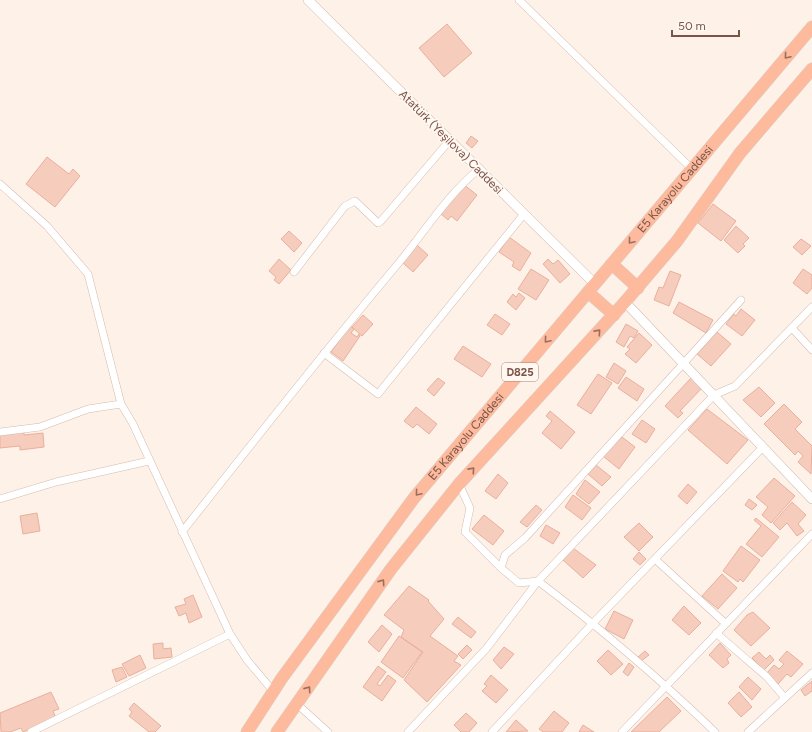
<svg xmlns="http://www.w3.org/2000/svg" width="812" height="732" viewBox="0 0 812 732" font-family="Figtree,sans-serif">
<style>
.building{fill:#f6ccbd;stroke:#eaaf9c}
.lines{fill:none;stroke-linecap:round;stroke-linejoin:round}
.minor-casing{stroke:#d4bbaf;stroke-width:8}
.tertiary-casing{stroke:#d4bbaf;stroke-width:10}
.trunk-casing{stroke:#dacfcc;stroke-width:13}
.minor{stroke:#fff;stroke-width:7}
.tertiary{stroke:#fff;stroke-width:9}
.trunk{stroke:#feba9c;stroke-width:12}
.oneway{stroke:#9c6e5e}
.labels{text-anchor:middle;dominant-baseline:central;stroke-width:3.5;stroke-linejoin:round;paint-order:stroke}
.shield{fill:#fff7f0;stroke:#a3857b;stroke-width:1}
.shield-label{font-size:11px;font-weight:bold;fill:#7b5449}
.street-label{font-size:12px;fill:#7b5449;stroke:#fff7f0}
</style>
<rect width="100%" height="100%" fill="#fef2e8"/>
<path class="building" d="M 447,24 L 472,53 L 444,77 L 419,48 Z
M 471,136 L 478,141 L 472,148 L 466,143 Z
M 47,157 L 69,174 L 73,169 L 80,176 L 55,207 L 26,184 Z
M 463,184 L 477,195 L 457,221 L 451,216 L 448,220 L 440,213 Z
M 713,204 L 736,221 L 721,241 L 698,223 Z
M 736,226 L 749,238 L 743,244 L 745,246 L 738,253 L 724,240 Z
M 289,231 L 302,243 L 294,252 L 281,239 Z
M 509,237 L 531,253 L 520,271 L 512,266 L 514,262 L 499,252 Z
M 801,239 L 811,246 L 802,255 L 793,247 Z
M 417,245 L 428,255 L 413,272 L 402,262 Z
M 279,259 L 291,270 L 279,284 L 274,280 L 276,277 L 269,271 Z
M 548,259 L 553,264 L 558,260 L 570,274 L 560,283 L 543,264 Z
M 531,269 L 549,280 L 536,300 L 518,289 Z
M 803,269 L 812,275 L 812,288 L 807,294 L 793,283 Z
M 670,271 L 681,275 L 669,306 L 654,300 L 659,287 L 663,288 Z
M 519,293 L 525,298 L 516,310 L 507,302 L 513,294 L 516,297 Z
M 679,302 L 713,320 L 706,333 L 673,313 Z
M 741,309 L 755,320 L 742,336 L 726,324 L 734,314 L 736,316 Z
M 495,314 L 510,324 L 502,335 L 487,325 Z
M 363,315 L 373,324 L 362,336 L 352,327 Z
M 626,324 L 638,331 L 634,338 L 630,336 L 624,347 L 616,342 Z
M 350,326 L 354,329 L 351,333 L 357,337 L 359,334 L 360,336 L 343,361 L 331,352 Z
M 717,332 L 731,344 L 711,366 L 697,354 Z
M 639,333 L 652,345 L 636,363 L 625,354 L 630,349 L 627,347 Z
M 463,346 L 491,364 L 482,377 L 454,359 Z
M 614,363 L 626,371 L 618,384 L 606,377 Z
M 598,374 L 612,383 L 591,414 L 577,405 Z
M 626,377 L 644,389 L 637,401 L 618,388 Z
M 438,378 L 445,383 L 434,396 L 427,390 Z
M 691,378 L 702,388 L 680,411 L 683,413 L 678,418 L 665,406 Z
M 759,387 L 775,403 L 761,417 L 743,400 Z
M 784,404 L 802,422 L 795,429 L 812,446 L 811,474 L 798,462 L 803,456 L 798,451 L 795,455 L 764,424 Z
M 416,407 L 437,424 L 429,434 L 417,424 L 413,428 L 404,421 Z
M 707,409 L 748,440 L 727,464 L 688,430 Z
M 550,411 L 575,432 L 561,449 L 542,433 L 552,421 L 546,416 Z
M 642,420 L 655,429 L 646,443 L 632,434 Z
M 24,432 L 24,435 L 43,433 L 44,447 L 20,450 L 20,446 L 0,448 L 0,435 Z
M 622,437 L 635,447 L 619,469 L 603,456 Z
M 596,465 L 611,477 L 602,486 L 588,474 Z
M 498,474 L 508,483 L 496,499 L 485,491 Z
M 774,478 L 795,496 L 771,523 L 762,515 L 768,507 L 756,497 Z
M 585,480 L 600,492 L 589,504 L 576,494 Z
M 688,484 L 697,492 L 687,504 L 678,496 Z
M 573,495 L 591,508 L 582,520 L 565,507 Z
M 749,499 L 757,505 L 752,510 L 745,505 Z
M 792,502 L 806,515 L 798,524 L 804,531 L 797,536 L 787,523 L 780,530 L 773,523 Z
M 536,505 L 542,510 L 527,527 L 520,522 Z
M 37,513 L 40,531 L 23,534 L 20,516 Z
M 484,515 L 504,531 L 493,545 L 472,529 Z
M 756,518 L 779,537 L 762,557 L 746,544 L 761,526 L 754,520 Z
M 639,523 L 653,537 L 639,551 L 624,537 Z
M 546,525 L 560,533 L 553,544 L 540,536 Z
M 741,546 L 760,560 L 743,582 L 740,579 L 738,582 L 723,571 Z
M 573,548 L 596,565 L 583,578 L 563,560 Z
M 639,552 L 646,559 L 640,565 L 633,559 Z
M 722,574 L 737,588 L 718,609 L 702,596 Z
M 409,586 L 429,600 L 428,601 L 444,619 L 430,636 L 458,656 L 454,661 L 461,665 L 427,702 L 404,680 L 423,652 L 401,637 L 404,630 L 384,615 Z
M 193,595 L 202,617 L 189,623 L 186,613 L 179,616 L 175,607 L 186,604 L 184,599 Z
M 684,606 L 701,623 L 689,635 L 672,620 Z
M 614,611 L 633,620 L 624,639 L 605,629 Z
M 753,612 L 770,628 L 751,646 L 734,630 L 747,615 Z
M 458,617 L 476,632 L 471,638 L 452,624 Z
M 382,625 L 392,634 L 379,652 L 368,642 Z
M 399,636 L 422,652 L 403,678 L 381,662 Z
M 163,643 L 163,649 L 171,648 L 172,657 L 154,659 L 153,644 Z
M 720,643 L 731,655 L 727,659 L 729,663 L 723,668 L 709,655 Z
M 467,645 L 472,650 L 463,659 L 458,654 Z
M 504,647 L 514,654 L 501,669 L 493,660 Z
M 608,650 L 623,664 L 611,675 L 597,661 Z
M 645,651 L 649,655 L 641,661 L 638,657 Z
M 787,651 L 803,664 L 791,677 L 787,674 L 778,684 L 766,674 L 774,665 L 779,669 L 784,664 L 779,660 Z
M 759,652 L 766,659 L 770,655 L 774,660 L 764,670 L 752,658 Z
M 140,655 L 146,668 L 129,676 L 122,664 Z
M 629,663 L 634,667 L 628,676 L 623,672 Z
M 378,666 L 386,672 L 377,684 L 380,686 L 388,675 L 396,681 L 382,701 L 363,687 Z
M 122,667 L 127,677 L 116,682 L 112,670 Z
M 491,675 L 508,690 L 496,703 L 482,691 L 487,686 L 484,684 Z
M 748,677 L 761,689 L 752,700 L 739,687 Z
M 812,681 L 812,691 L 805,696 L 801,690 Z
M 51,692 L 59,709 L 53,711 L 56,718 L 23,732 L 21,728 L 10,732 L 1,732 L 0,713 Z
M 739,692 L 752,707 L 741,717 L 728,703 Z
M 667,697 L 681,711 L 659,732 L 631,732 Z
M 134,703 L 161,726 L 155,732 L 149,732 L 129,716 L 132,712 L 129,709 Z
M 554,711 L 569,723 L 562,732 L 543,732 L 539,729 Z
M 466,713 L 477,723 L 469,732 L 461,732 L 454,725 Z
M 516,720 L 528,731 L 506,732 Z
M 583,725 L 594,732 L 579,732 Z"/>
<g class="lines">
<g class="minor-casing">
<path id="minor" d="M 519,0 L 692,169
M 0,184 L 47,226 L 88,274 L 121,404 L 133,424 L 230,634 L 247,660 L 273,691
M 294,272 L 345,206 L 355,201 L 378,223 L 381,221 L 450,140
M 792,328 L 812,350
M 324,353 L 378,394 L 524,214
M 0,432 L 40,427 L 88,409 L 121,404
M 459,484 L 470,508 L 465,532 L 501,568
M 0,499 L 56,482 L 149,461
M 182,532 C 253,442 323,353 397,265 C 424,233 446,196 479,169
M 656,560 L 725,623
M 716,633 L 767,677 L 785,698
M 297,704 L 328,732
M 31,732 L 230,634
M 408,732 L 486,649 L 538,581 L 714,395 L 735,386 L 812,307
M 492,732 L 593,623 L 763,447
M 622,732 L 812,534
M 715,732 C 659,678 600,628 538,581 L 519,583 L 501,568 L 505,555 L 525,538 L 741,300
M 748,732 L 812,673"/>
</g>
<g class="tertiary-casing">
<path id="tertiary" d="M 308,0 L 595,284
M 625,302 L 812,499"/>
</g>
<g class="trunk-casing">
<g id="trunk">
<path d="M 612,264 L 638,288"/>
<path d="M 588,292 L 614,315"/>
<path id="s1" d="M 247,732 L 282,678 L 414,498 L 812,27"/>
<path d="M 277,732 L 391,569 L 459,484 L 625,302 L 677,241 L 740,153 L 812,69"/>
</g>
</g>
<use href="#minor" class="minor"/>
<use href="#tertiary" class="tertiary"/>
<use href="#trunk" class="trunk"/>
</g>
<defs><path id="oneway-chevron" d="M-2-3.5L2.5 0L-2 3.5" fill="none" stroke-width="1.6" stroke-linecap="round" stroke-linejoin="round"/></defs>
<g class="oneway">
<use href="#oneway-chevron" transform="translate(787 56) rotate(130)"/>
<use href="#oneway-chevron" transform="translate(631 241) rotate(130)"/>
<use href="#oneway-chevron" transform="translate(598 332) rotate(-48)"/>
<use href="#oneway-chevron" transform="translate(547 340) rotate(130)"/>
<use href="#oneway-chevron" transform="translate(472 470) rotate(-48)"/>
<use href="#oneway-chevron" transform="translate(418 493) rotate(130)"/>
<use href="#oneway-chevron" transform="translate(382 582) rotate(-55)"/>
<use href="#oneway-chevron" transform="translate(308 689) rotate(-55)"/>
</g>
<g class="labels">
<rect class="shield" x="502" y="363" width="36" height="18" rx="3"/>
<g class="shield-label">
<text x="520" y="372">D825</text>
</g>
<g class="street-label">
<text transform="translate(451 142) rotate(45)">Atatürk (Yeşilova) Caddesi</text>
<text stroke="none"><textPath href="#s1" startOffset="692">E5 Karayolu Caddesi</textPath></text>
<text stroke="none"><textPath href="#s1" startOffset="368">E5 Karayolu Caddesi</textPath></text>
</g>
</g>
<path d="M672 30v6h67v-6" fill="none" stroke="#7b5449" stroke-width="2"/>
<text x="678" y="30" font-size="12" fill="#7b5449" stroke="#fff7f0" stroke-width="3" paint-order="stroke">50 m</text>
</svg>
